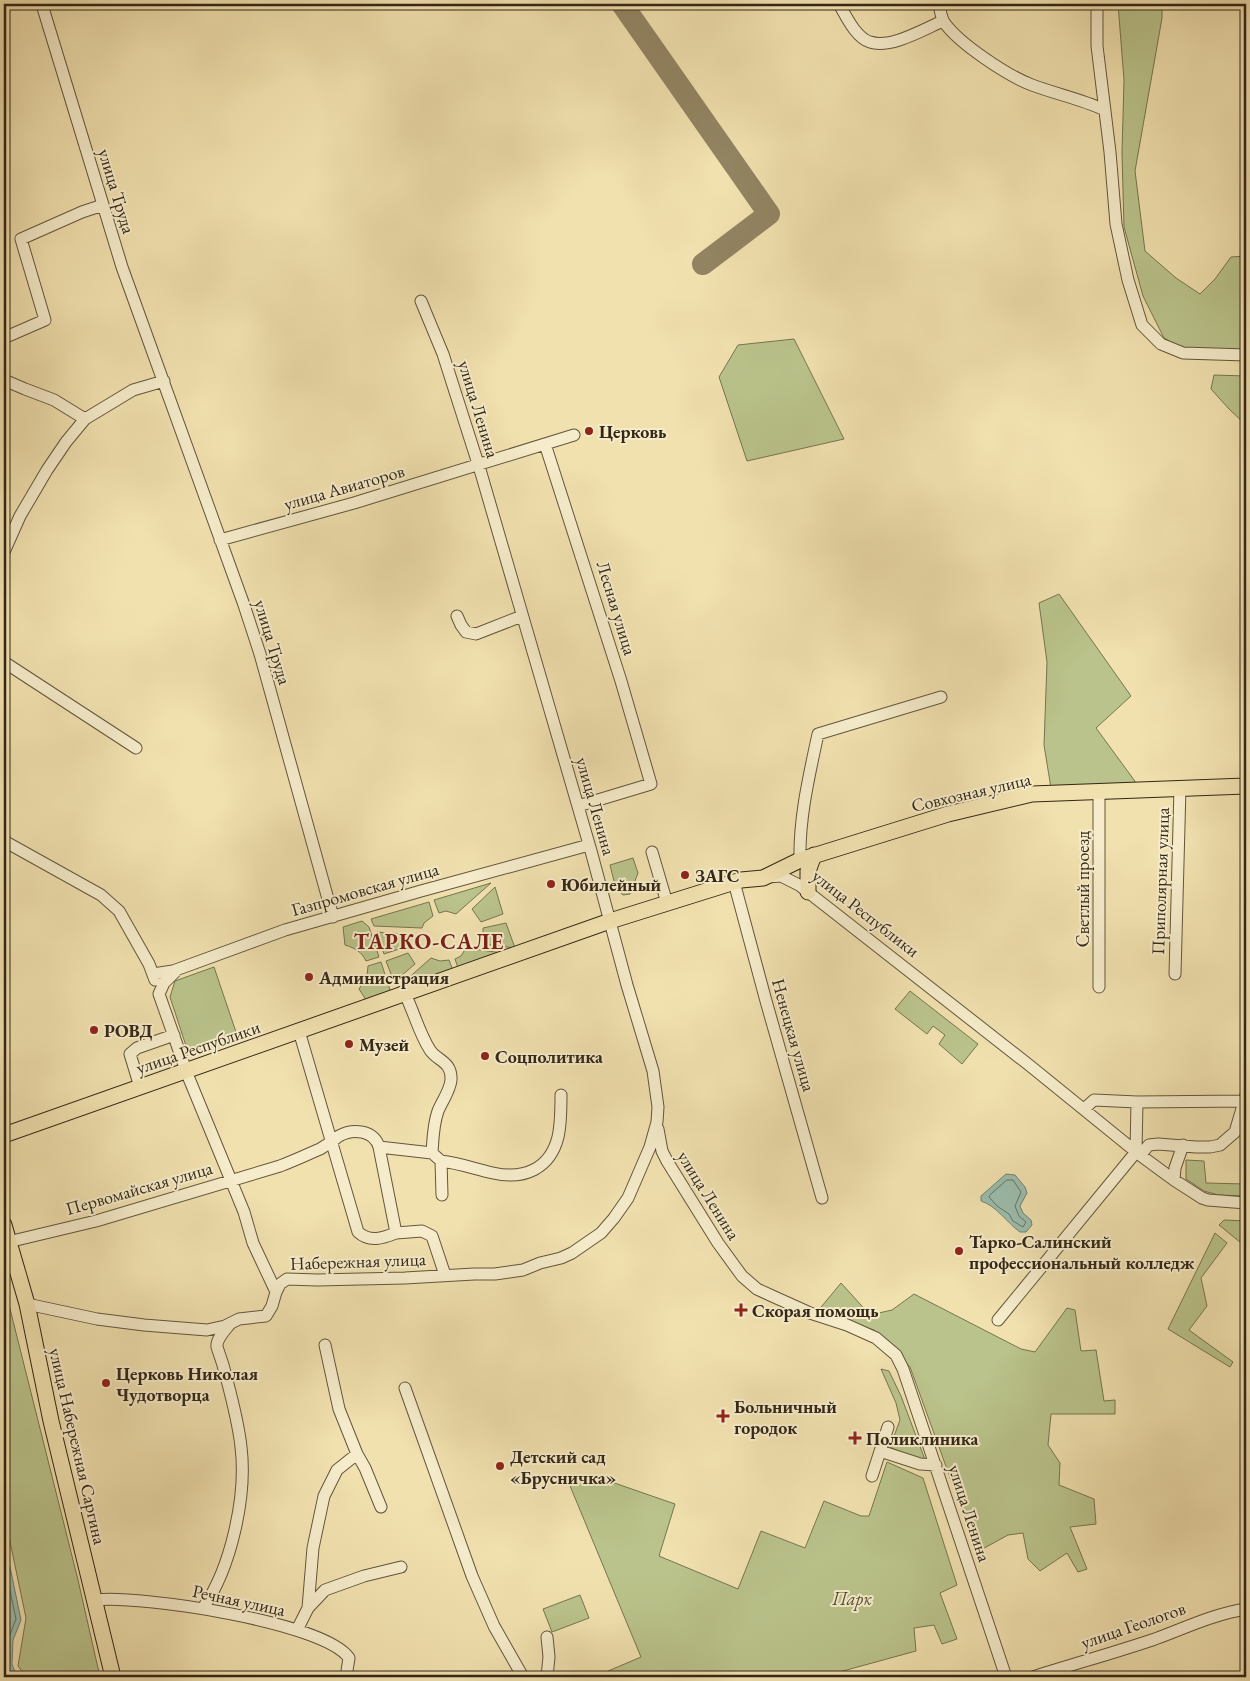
<svg xmlns="http://www.w3.org/2000/svg" width="1250" height="1681" viewBox="0 0 1250 1681" font-family="'EB Garamond',serif">
<style>
.green{fill:#bac38b;stroke:#767550}
.water{fill:#9bbdad;stroke:#718171}
.lines{fill:none;stroke-linecap:round;stroke-linejoin:round}
.shore{stroke:#677262;stroke-width:1}
.taxiway{stroke:#928462;stroke-width:22}
.minor-casing{stroke:#62563c;stroke-width:13}
.major-casing{stroke:#332716;stroke-width:17}
.minor{stroke:#f6eccb;stroke-width:11}
.major{stroke:#f1e1af;stroke-width:15}
.poi-dot{fill:#8f2418;stroke:#f6eccb;stroke-width:2}
.labels{text-anchor:middle;dominant-baseline:central;stroke-width:4;stroke-linejoin:round;paint-order:stroke}
.street-label{font-size:18px;fill:#332716;stroke:#f6eccb}
.poi-label{font-size:18px;font-weight:bold;fill:#332716;stroke:#f6eccb;text-anchor:start}
.park-label{font-size:18px;font-style:italic;fill:#554e33;stroke:#f6eccb}
.district-label{font-size:22px;font-weight:bold;letter-spacing:1px;fill:#7a1f14;stroke:#f6eccb}
</style>
<rect width="100%" height="100%" fill="#f1e1af"/>
<filter id="stains"><feTurbulence type="fractalNoise" baseFrequency=".004" numOctaves="4"/><feColorMatrix values="0 0 0 0 .2 0 0 0 0 .09 0 0 0 0 .02 0 0 0 .5 -.17"/></filter>
<radialGradient id="worn" r=".72"><stop offset=".6" stop-color="#630" stop-opacity="0"/><stop offset="1" stop-color="#630" stop-opacity=".3"/></radialGradient>
<path class="green" d="M 1118,4 L 1162,4 L 1162,18 L 1135,171 L 1145,251 L 1176,278 L 1200,294 L 1215,279 L 1231,257 L 1246,256 L 1246,353 L 1187,352 L 1164,338 L 1143,296 L 1124,227 L 1122,153 L 1124,80 Z
M 794,339 L 844,439 L 747,461 L 719,377 L 738,345 Z
M 1214,375 L 1246,376 L 1246,425 L 1229,409 L 1211,389 Z
M 1059,594 L 1131,696 L 1096,728 L 1137,784 L 1051,788 L 1044,745 L 1047,662 L 1039,603 Z
M 633,858 L 638,873 L 630,894 L 623,895 C 614,888 613,876 610,865 Z
M 491,883 L 456,914 L 446,911 L 439,913 L 434,900 Z
M 495,887 L 503,914 L 481,922 L 472,909 Z
M 429,902 L 433,916 L 424,923 L 422,928 L 374,926 L 371,919 Z
M 362,921 L 369,927 L 379,957 L 366,961 C 362,952 355,948 345,945 L 343,927 Z
M 506,923 L 515,948 L 483,944 L 483,928 Z
M 376,932 L 404,934 L 405,947 L 384,954 Z
M 466,948 L 510,954 L 459,971 L 455,959 L 461,956 Z
M 408,953 L 415,964 L 394,982 L 386,961 Z
M 431,958 L 440,961 L 449,960 L 454,973 L 397,992 L 396,989 Z
M 381,962 L 390,990 L 388,997 L 368,1003 L 359,989 L 367,976 L 368,966 Z
M 214,967 L 238,1038 L 194,1055 L 188,1052 L 170,997 L 175,981 Z
M 910,991 L 978,1044 L 962,1064 L 939,1044 L 945,1035 L 933,1026 L 927,1034 L 895,1009 Z
M 1186,1160 L 1204,1161 L 1206,1183 L 1246,1184 L 1246,1196 L 1218,1195 L 1204,1191 L 1186,1179 Z
M 1224,1220 L 1246,1221 L 1246,1247 L 1219,1225 Z
M 1215,1233 L 1227,1243 L 1201,1278 L 1207,1306 L 1189,1330 L 1233,1362 L 1230,1367 L 1168,1329 Z
M 841,1283 L 870,1315 L 892,1310 L 914,1294 L 1021,1349 L 1035,1352 L 1067,1308 L 1075,1310 L 1081,1351 L 1096,1350 L 1104,1401 L 1115,1400 L 1115,1414 L 1051,1414 L 1048,1445 L 1060,1463 L 1059,1485 L 1094,1499 L 1096,1524 L 1070,1527 L 1087,1569 L 1078,1572 L 1067,1553 L 1040,1571 L 1028,1559 L 1023,1533 L 1008,1535 L 977,1552 L 910,1367 L 874,1330 L 817,1312 Z
M 4,1285 L 78,1580 L 100,1677 L 26,1677 L 18,1666 L 26,1618 L 4,1513 Z
M 881,1369 L 889,1371 L 901,1396 L 927,1465 L 890,1447 L 900,1420 L 896,1403 Z
M 887,1462 L 923,1478 L 957,1585 L 940,1593 L 957,1639 L 942,1644 L 934,1625 L 914,1628 L 916,1651 L 821,1677 L 594,1677 L 641,1657 L 568,1481 L 600,1478 L 675,1504 L 659,1556 L 738,1589 L 761,1531 L 805,1548 L 824,1501 L 861,1516 L 869,1516 Z
M 580,1595 L 589,1618 L 552,1632 L 543,1609 Z"/>
<path class="water" d="M 1006,1174 L 1015,1175 L 1025,1187 L 1027,1193 L 1020,1206 L 1023,1213 L 1031,1220 L 1032,1225 L 1026,1232 L 1020,1232 C 1006,1222 997,1206 981,1201 L 981,1196 Z
M 4,1538 L 21,1620 L 13,1640 L 12,1664 L 17,1677 L 4,1677 Z"/>
<g class="lines">
<path class="shore" d="M 1007,1180 L 1013,1180 L 1021,1192 L 1015,1206 L 1019,1216 L 1026,1222 L 1023,1227 L 1013,1221 L 1009,1214 L 997,1206 L 989,1197 L 990,1195 Z
M 4,1562 L 16,1619 L 8,1640 L 7,1665 L 12,1677"/>
<path class="taxiway" d="M 622,4 L 769,214 L 703,264"/>
<g class="minor-casing">
<path id="minor" d="M 839,4 C 846,16 856,38 870,42 C 891,49 924,29 943,21
M 939,4 C 940,10 941,17 944,22 C 958,43 1008,76 1032,85 C 1056,94 1081,99 1105,110
M 1097,4 L 1097,46 L 1110,152 L 1116,224 L 1128,280 L 1142,325 L 1161,344 L 1183,353 L 1246,355
M 43,8 L 122,267 L 244,605 L 260,654 L 333,917
M 4,340 L 6,337 L 45,320 L 21,239 L 82,212 L 103,205
M 4,380 L 25,389 L 54,400 L 85,419
M 545,444 L 621,681 L 651,784 L 578,806
M 220,540 L 354,503 L 574,435
M 4,552 L 20,516 L 47,470 L 66,442 L 85,419 L 133,390 L 164,381
M 457,616 L 461,625 L 466,632 L 476,634 L 522,616
M 4,662 L 136,748
M 4,841 L 101,895 L 119,911 L 149,964 L 155,980
M 652,852 L 667,903
M 800,860 C 799,818 809,776 818,734 L 941,697
M 768,877 L 781,876 L 799,885 L 1029,1065 L 1140,1155 L 1174,1180 L 1202,1198 L 1208,1200 L 1246,1203
M 734,882 L 766,1001 L 822,1198
M 175,972 L 164,983 L 159,994 L 188,1076 L 244,1212 L 253,1243 L 276,1292
M 153,974 L 173,971 L 285,930 L 421,891 L 589,845
M 1175,974 L 1180,788
M 1099,987 L 1099,792
M 405,994 C 414,1012 419,1033 430,1050 C 437,1061 452,1061 451,1080 C 450,1091 442,1101 438,1111 C 433,1125 433,1139 432,1153 L 441,1161 L 442,1195
M 299,1031 L 358,1232 C 370,1243 383,1238 396,1233
M 140,1087 L 130,1054 L 137,1048 L 174,1035
M 1137,1102 L 1244,1101
M 658,1129 L 662,1151 L 667,1161 L 718,1243 L 742,1276 L 757,1289 L 770,1295 L 810,1313 L 847,1325 L 876,1338 L 896,1355 L 903,1369 L 1006,1677
M 432,1153 L 379,1147 L 396,1233 L 422,1231 L 432,1236 L 445,1275
M 1140,1155 L 1149,1145 L 1158,1144 L 1196,1147 L 1210,1147 L 1220,1145 L 1235,1132 L 1246,1095
M 441,1161 C 459,1163 475,1169 493,1173 C 524,1180 550,1169 558,1137 C 561,1124 561,1108 561,1095
M 1174,1180 L 1175,1168 L 1183,1145
M 8,1242 L 96,1221 L 280,1166 C 293,1161 306,1155 320,1149 C 327,1145 333,1141 339,1136 C 353,1128 374,1130 379,1147
M 27,1304 L 97,1319 L 144,1325 L 207,1330 L 225,1326 L 239,1319 L 266,1316 L 272,1306 L 276,1292 L 280,1284 L 287,1279 L 317,1280 L 405,1278 L 474,1274 L 495,1274 L 523,1270 L 540,1263 L 561,1258 L 572,1253 L 601,1233 L 614,1218 L 628,1198 L 650,1147 L 657,1122 L 658,1107 L 653,1071 L 627,985 L 591,851 L 481,473 L 443,354 L 421,301
M 998,1320 L 1136,1152 L 1137,1102 L 1094,1100 L 1084,1109
M 325,1345 L 339,1409 L 357,1454 L 365,1468 L 381,1507
M 405,1388 L 472,1576 L 494,1626 L 523,1677
M 880,1451 L 920,1464 L 936,1465
M 872,1476 L 888,1427
M 96,1600 C 140,1595 324,1622 349,1658 L 346,1677
M 203,1608 C 231,1568 247,1496 241,1447 C 238,1419 230,1392 223,1365 C 221,1359 219,1353 217,1347 C 216,1339 225,1330 230,1324
M 308,1608 L 325,1590 L 364,1576 L 401,1567
M 297,1630 L 308,1608 L 313,1548 L 324,1496 L 337,1470 L 357,1454
M 547,1677 L 549,1657 L 547,1637
M 1033,1677 C 1073,1664 1114,1653 1155,1639 C 1185,1628 1214,1614 1246,1609"/>
</g>
<g class="major-casing">
<path id="major" d="M 808,892 L 808,871 L 814,855
M 4,1135 L 610,921 L 741,880 L 763,878 L 800,860 L 948,814 L 1032,794 L 1246,786
M 4,1225 L 27,1304 L 51,1421 L 113,1677"/>
</g>
<use href="#minor" class="minor"/>
<use href="#major" class="major"/>
</g>
<g class="poi-dot">
<circle cx="589" cy="431" r="5"/>
<circle cx="685" cy="875" r="5"/>
<circle cx="551" cy="884" r="5"/>
<circle cx="309" cy="977" r="5"/>
<circle cx="94" cy="1030" r="5"/>
<circle cx="349" cy="1044" r="5"/>
<circle cx="485" cy="1056" r="5"/>
<circle cx="959" cy="1251" r="5"/>
<path d="M738.5 1302.5h5v5h5v5h-5v5h-5v-5h-5v-5h5z"/>
<circle cx="106" cy="1383" r="5"/>
<path d="M720.5 1408.5h5v5h5v5h-5v5h-5v-5h-5v-5h5z"/>
<path d="M852.5 1430.5h5v5h5v5h-5v5h-5v-5h-5v-5h5z"/>
<circle cx="500" cy="1466" r="5"/>
</g>
<g class="labels">
<g class="street-label">
<text transform="translate(117 191) rotate(73)">улица Труда</text>
<text transform="translate(479 409) rotate(73)">улица Ленина</text>
<text transform="translate(344 487) rotate(-16)">улица Авиаторов</text>
<text transform="translate(617 608) rotate(73)">Лесная улица</text>
<text transform="translate(273 642) rotate(73)">улица Труда</text>
<text transform="translate(971 792) rotate(-13)">Совхозная улица</text>
<text transform="translate(596 806) rotate(74)">улица Ленина</text>
<text transform="translate(1160 881) rotate(-88)">Приполярная улица</text>
<text transform="translate(365 889) rotate(-16)">Газпромовская улица</text>
<text transform="translate(1082 889) rotate(-90)">Светлый проезд</text>
<text transform="translate(866 913) rotate(38)">улица Республики</text>
<text transform="translate(794 1035) rotate(74)">Ненецкая улица</text>
<text transform="translate(198 1047) rotate(-19)">улица Республики</text>
<text transform="translate(139 1188) rotate(-16)">Первомайская улица</text>
<text transform="translate(709 1195) rotate(58)">улица Ленина</text>
<text transform="translate(358 1261) rotate(-2)">Набережная улица</text>
<text transform="translate(78 1446) rotate(77)">улица Набережная Саргина</text>
<text transform="translate(970 1513) rotate(72)">улица Ленина</text>
<text transform="translate(239 1600) rotate(12)">Речная улица</text>
<text transform="translate(1133 1625) rotate(-19)">улица Геологов</text>
</g>
<g class="poi-label">
<text x="599" y="431">Церковь</text>
<text x="695" y="875">ЗАГС</text>
<text x="561" y="884">Юбилейный</text>
<text x="319" y="977">Администрация</text>
<text x="104" y="1030">РОВД</text>
<text x="359" y="1044">Музей</text>
<text x="495" y="1056">Соцполитика</text>
<text x="969" y="1241">Тарко-Салинский<tspan x="969" dy="21">профессиональный колледж</tspan></text>
<text x="752" y="1310">Скорая помощь</text>
<text x="116" y="1373">Церковь Николая<tspan x="116" dy="21">Чудотворца</tspan></text>
<text x="734" y="1406">Больничный<tspan x="734" dy="21">городок</tspan></text>
<text x="866" y="1438">Поликлиника</text>
<text x="510" y="1456">Детский сад<tspan x="510" dy="21">«Брусничка»</tspan></text>
</g>
<g class="park-label">
<text x="852" y="1598">Парк</text>
</g>
<g class="district-label">
<text x="429" y="941">ТАРКО-САЛЕ</text>
</g>
</g>
<rect width="1250" height="1681" fill="none" stroke="#f1e1af" stroke-width="20"/>
<rect x="5" y="5" width="1240" height="1671" fill="none" stroke="#332716" stroke-width="2.5"/>
<rect x="10" y="10" width="1230" height="1661" fill="none" stroke="#332716"/>
<rect width="100%" height="100%" filter="url(#stains)"/>
<rect width="100%" height="100%" fill="url(#worn)"/>
</svg>
